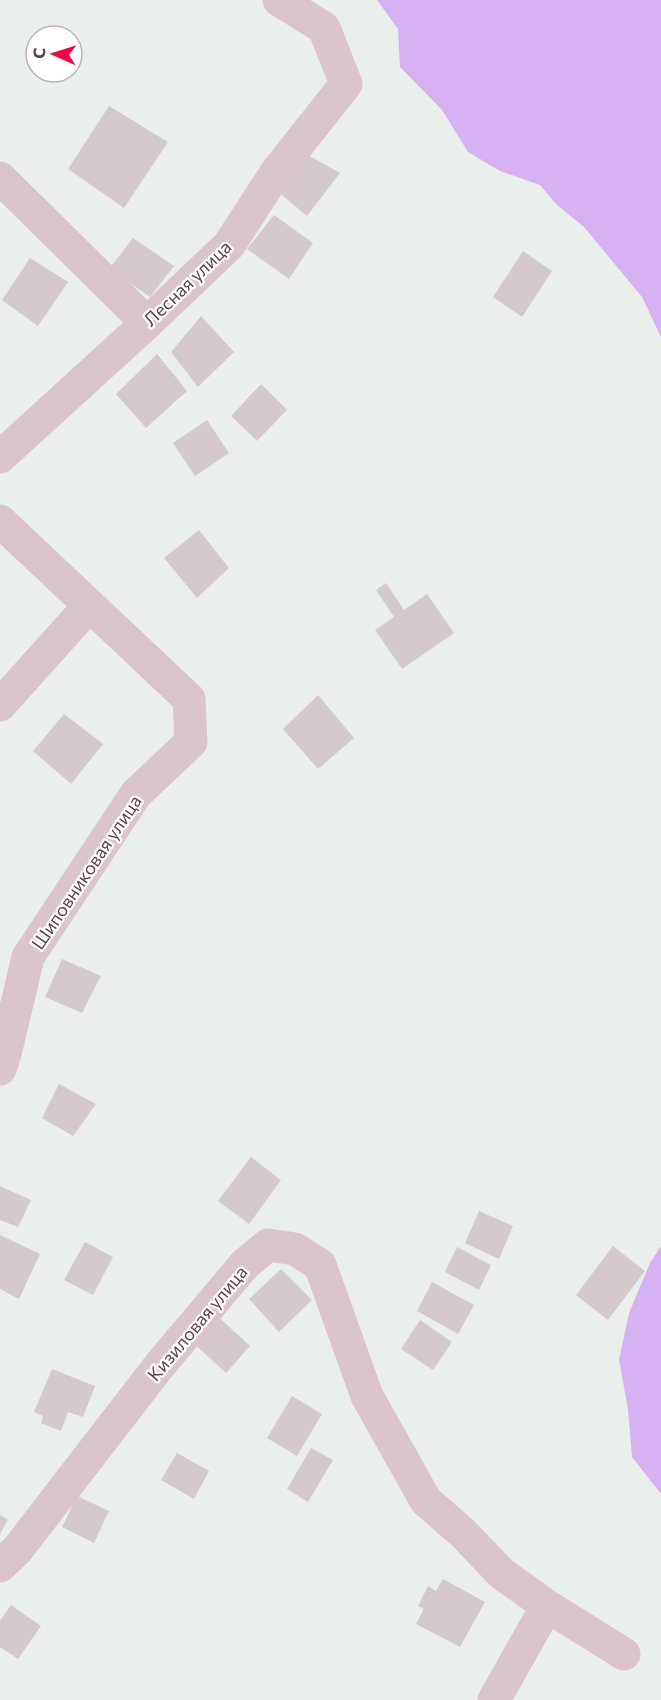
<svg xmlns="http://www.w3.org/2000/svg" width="661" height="1700" viewBox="0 0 661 1700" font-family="Commissioner,sans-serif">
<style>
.green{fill:#d7b2f3}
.building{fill:#d4cacb}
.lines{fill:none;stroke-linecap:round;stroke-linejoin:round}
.minor{stroke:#dbc5cd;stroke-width:33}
.labels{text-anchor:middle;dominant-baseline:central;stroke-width:4.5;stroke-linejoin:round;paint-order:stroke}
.street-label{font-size:18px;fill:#5b424a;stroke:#fff}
</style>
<rect width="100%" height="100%" fill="#ebefeb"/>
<path class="green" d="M 377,0 L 661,0 L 661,337 L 642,297 L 584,227 L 557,205 L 540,185 L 500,171 L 468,152 L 442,110 L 400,67 L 398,29 Z
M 661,1246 L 661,1494 L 632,1457 L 628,1409 L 619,1360 L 629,1313 L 650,1263 Z"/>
<path class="building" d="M 109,106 L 168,142 L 124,208 L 68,169 Z
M 306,154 L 340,173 L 307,216 L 277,191 Z
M 274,215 L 313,243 L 289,279 L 247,249 Z
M 133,238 L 174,266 L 150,297 L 109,269 Z
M 523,251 L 552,271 L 522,317 L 493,297 Z
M 30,258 L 68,282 L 38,326 L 2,300 Z
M 201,316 L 234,352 L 198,387 L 171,352 Z
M 157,354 L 187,391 L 146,428 L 116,394 Z
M 261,384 L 287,410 L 257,441 L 231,416 Z
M 207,420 L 229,453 L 195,476 L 173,443 Z
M 199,530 L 229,568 L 197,598 L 164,558 Z
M 386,583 L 404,610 L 427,594 L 454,633 L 402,669 L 375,630 L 394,617 L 376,590 Z
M 318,695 L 354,738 L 318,769 L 283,729 Z
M 64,714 L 103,744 L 71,784 L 33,751 Z
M 62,959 L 101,976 L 82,1013 L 45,997 Z
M 59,1084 L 96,1104 L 73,1136 L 42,1118 Z
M 251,1157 L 281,1180 L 249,1224 L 218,1201 Z
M 0,1186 L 31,1200 L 18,1227 L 0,1220 Z
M 479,1211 L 513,1226 L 499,1259 L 465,1243 Z
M 0,1235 L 40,1254 L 19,1299 L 0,1289 Z
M 85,1242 L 113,1257 L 93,1295 L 64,1280 Z
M 613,1246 L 645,1271 L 608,1320 L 576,1295 Z
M 457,1247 L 491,1265 L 479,1290 L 445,1272 Z
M 281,1269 L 312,1300 L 279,1332 L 249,1299 Z
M 432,1282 L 474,1305 L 458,1334 L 417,1311 Z
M 213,1312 L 250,1346 L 226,1373 L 189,1339 Z
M 420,1320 L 452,1342 L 433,1370 L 401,1349 Z
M 52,1369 L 95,1386 L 83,1417 L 68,1412 L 61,1431 L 41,1423 L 43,1416 L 34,1412 Z
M 292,1396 L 322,1414 L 297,1456 L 267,1438 Z
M 311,1448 L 333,1460 L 308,1502 L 287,1489 Z
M 177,1453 L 209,1471 L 194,1499 L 161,1480 Z
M 77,1496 L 109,1511 L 94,1543 L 62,1527 Z
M 0,1515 L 8,1520 L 0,1534 Z
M 443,1579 L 485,1602 L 460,1647 L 416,1624 L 424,1609 L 418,1606 L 428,1586 L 436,1591 Z
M 11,1605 L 41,1626 L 18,1659 L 0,1647 L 0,1621 Z"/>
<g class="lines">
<path class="minor" d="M 0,178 L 147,323
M 0,457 L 147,323 L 229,245 L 277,171 L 346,84 L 324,28 L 279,0
M 0,521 L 189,699 L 191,742 L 136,794 L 28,957 L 5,1054 L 0,1069
M 0,705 L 89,606
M 0,1566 L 17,1550 L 159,1366 L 245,1264 L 268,1245 L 295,1249 L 320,1265 L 367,1396 L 426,1501 L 463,1533 L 501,1573 L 547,1606 L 624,1654
M 494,1700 L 547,1606"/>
</g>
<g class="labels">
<g class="street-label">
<text transform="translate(187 283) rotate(-44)">Лесная улица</text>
<text transform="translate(86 872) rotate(-56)">Шиповниковая улица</text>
<text transform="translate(197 1323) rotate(-50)">Кизиловая улица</text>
</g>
</g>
<g transform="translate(54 54) rotate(273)"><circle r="28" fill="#ffffff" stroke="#bdb3b7" stroke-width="1.5"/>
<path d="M0-4.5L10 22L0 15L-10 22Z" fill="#ef0542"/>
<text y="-9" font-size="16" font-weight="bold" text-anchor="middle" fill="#5b424a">С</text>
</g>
</svg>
